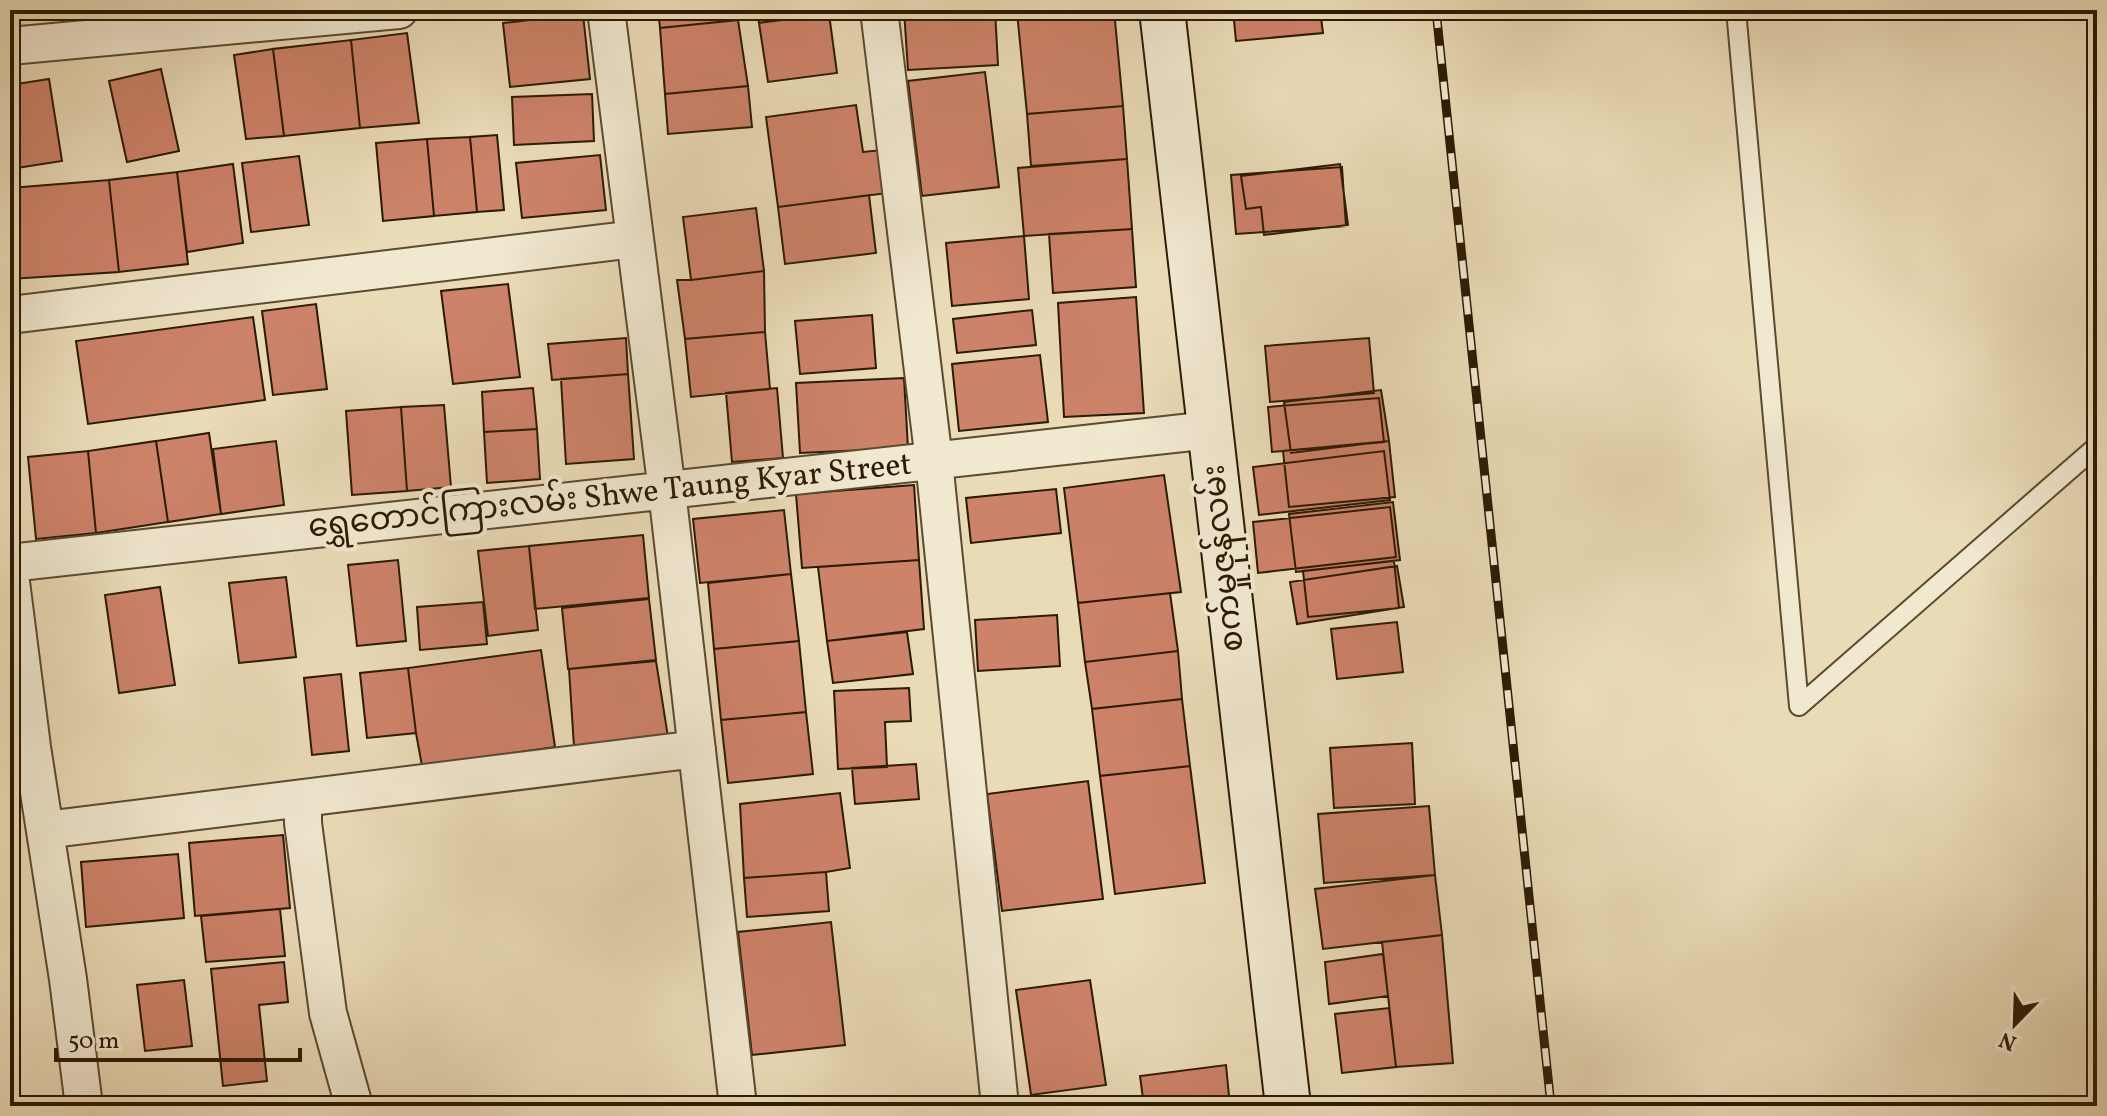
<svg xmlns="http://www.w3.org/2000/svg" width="2107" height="1116" viewBox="0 0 2107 1116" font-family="Vollkorn,'Noto Sans Myanmar',serif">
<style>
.building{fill:#cd826a;stroke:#2b1a03;stroke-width:2}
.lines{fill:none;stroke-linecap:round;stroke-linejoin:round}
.lane-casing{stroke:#5b4a30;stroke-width:22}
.street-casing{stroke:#5b4a30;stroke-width:40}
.secondary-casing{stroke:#2b1a03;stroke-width:48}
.lane{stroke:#f1e8d0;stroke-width:18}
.street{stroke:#f1e8d0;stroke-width:36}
.secondary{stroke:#f1e8d0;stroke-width:44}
.rail-casing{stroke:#2b1a03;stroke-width:9}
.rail{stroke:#f1e8d0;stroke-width:6;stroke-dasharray:18;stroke-linecap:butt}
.labels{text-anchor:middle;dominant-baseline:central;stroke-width:8;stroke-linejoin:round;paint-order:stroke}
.street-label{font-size:32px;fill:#2b1a03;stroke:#f1e8d0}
</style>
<rect width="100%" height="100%" fill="#eadbb7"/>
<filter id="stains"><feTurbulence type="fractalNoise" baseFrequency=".0025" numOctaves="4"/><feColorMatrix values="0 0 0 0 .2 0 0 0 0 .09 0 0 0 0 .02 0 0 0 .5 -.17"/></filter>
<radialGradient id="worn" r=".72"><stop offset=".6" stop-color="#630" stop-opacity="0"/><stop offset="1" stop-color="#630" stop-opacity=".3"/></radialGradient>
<path class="building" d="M 10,10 L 33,10 L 34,17 L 10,20 Z
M 658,10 L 737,10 L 738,20 L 660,28 Z
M 757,10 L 829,10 L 829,14 L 759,23 Z
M 904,10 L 995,10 L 998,65 L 908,70 Z
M 1032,10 L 1114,10 L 1123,106 L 1027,114 L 1017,12 Z
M 1233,10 L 1320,10 L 1323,33 L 1236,41 Z
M 583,14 L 590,79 L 510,87 L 503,23 Z
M 829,14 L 837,73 L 768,82 L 759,23 Z
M 738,20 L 748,86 L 665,94 L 660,28 Z
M 407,33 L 419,123 L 360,128 L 351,40 Z
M 351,40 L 360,128 L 284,136 L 273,49 Z
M 273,49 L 284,136 L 246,139 L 234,55 Z
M 161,69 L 179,151 L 127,162 L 109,81 Z
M 985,72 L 999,187 L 922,196 L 908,81 Z
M 49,79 L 62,161 L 10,169 L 10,85 Z
M 748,86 L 752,127 L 668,134 L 665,94 Z
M 592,94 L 594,141 L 514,145 L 512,97 Z
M 856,105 L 863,152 L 882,150 L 888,193 L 778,207 L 766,117 Z
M 1123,106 L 1127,159 L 1031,166 L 1027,114 Z
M 497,135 L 504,210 L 477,212 L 470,137 Z
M 470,137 L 477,212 L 434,216 L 427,139 Z
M 427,139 L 434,216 L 383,221 L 376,143 Z
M 600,155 L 606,210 L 522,218 L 516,163 Z
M 299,156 L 309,225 L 251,232 L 242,163 Z
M 1127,159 L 1132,229 L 1024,236 L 1018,168 Z
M 233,164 L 243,243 L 187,252 L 177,172 Z
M 1340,164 L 1348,225 L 1264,235 L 1261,207 L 1246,209 L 1241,176 Z
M 1342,167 L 1346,226 L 1236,234 L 1231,175 Z
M 177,172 L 188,264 L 119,272 L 109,180 Z
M 109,180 L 119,272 L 10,279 L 10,188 Z
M 869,195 L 876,253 L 785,264 L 778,207 Z
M 756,208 L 764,271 L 691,280 L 683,217 Z
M 1132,229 L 1136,287 L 1053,293 L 1049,234 Z
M 1024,236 L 1029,299 L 952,306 L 946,243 Z
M 764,271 L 765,332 L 685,339 L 677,280 L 691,280 Z
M 508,284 L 520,377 L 453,384 L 441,291 Z
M 1136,297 L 1144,413 L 1064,417 L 1058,303 Z
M 316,304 L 327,389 L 273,395 L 262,311 Z
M 1032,310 L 1036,345 L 957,353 L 953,319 Z
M 872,315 L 876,368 L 800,374 L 795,321 Z
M 253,317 L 265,400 L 88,424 L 76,341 Z
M 765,332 L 770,389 L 691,397 L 685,339 Z
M 626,338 L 628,374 L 552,380 L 548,344 Z
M 1369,338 L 1374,393 L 1270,402 L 1265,346 Z
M 1040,355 L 1048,422 L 959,431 L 952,364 Z
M 628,374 L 634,459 L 566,464 L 561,379 Z
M 904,378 L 908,448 L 800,453 L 796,383 Z
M 533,388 L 537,429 L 484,432 L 482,392 Z
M 777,388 L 783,458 L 732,462 L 726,393 Z
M 1381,390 L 1389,441 L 1291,453 L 1284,402 Z
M 1379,398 L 1384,442 L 1272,452 L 1268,407 Z
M 444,405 L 451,487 L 407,491 L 401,407 Z
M 401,407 L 407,491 L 352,495 L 346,411 Z
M 537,429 L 540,479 L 487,483 L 484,432 Z
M 209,433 L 221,514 L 168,522 L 156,441 Z
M 156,441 L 168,522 L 96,533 L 88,451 Z
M 276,441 L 284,505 L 221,514 L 213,449 Z
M 1389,441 L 1395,497 L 1289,507 L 1283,451 Z
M 88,451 L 96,533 L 36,539 L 28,457 Z
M 1384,451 L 1390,500 L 1259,515 L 1253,467 Z
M 1164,475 L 1181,592 L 1078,603 L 1064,488 Z
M 914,485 L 919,560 L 802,568 L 796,494 Z
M 1056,489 L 1061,533 L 971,543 L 966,498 Z
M 1393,502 L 1400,560 L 1296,572 L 1289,514 Z
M 1390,507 L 1396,557 L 1258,573 L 1253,522 Z
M 784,510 L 791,574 L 700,583 L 693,519 Z
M 643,535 L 649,598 L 535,609 L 529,546 Z
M 529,546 L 538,630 L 488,636 L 478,551 Z
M 398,560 L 406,641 L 357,646 L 348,565 Z
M 919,560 L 924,629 L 827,641 L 818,567 Z
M 1394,561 L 1399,608 L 1308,617 L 1303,571 Z
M 1397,566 L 1404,607 L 1297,624 L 1290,582 Z
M 791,574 L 799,641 L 714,649 L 708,583 Z
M 286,577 L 296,657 L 239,663 L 229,583 Z
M 160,587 L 175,685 L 119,693 L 105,595 Z
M 1170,593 L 1178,651 L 1085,662 L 1078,603 Z
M 649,599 L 656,660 L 568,669 L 562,608 Z
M 483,602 L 487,644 L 420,650 L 417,607 Z
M 1057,615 L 1060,666 L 978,671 L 975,620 Z
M 1397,622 L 1403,672 L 1337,679 L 1331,629 Z
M 907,632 L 913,674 L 833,683 L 827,641 Z
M 799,641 L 806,712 L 721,720 L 714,649 Z
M 541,650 L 555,747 L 422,766 L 416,733 L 408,668 Z
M 1178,651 L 1182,699 L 1092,709 L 1085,662 Z
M 656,661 L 668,737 L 574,747 L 569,669 Z
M 408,668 L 416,733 L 367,738 L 360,673 Z
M 341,674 L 349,751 L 312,755 L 304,678 Z
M 909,688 L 911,721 L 885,722 L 887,767 L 838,769 L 834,691 Z
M 1182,699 L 1190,766 L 1100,776 L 1092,709 Z
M 806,712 L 813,774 L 728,783 L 721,720 Z
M 1412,743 L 1415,804 L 1334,808 L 1330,748 Z
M 916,764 L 919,799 L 855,804 L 852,768 Z
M 1190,766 L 1205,883 L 1115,894 L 1100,776 Z
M 1088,781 L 1103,899 L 1002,911 L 987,794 Z
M 840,793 L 850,868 L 826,872 L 744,878 L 740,804 Z
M 1429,806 L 1435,875 L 1324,883 L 1318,814 Z
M 283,835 L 290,908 L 195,916 L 189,843 Z
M 178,854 L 184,918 L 86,927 L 81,862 Z
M 826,872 L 829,911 L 747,917 L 744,878 Z
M 1435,875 L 1442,935 L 1323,949 L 1315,889 Z
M 280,909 L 285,956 L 206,962 L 201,916 Z
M 831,922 L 845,1045 L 752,1055 L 738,932 Z
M 1442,935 L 1453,1063 L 1396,1067 L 1382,942 Z
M 1383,954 L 1388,996 L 1329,1004 L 1325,962 Z
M 284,962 L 288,1002 L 259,1005 L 267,1081 L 223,1086 L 211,969 Z
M 184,980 L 192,1046 L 145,1051 L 137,985 Z
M 1090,980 L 1106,1085 L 1031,1095 L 1016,990 Z
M 1389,1008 L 1396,1067 L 1342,1073 L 1335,1014 Z
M 1226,1065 L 1230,1106 L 1144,1106 L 1140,1076 Z"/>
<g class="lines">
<g class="lane-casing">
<path id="lane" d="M 1736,10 L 1799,706
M 1799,706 L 2097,446"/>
</g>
<g class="street-casing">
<path id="street" d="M 606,10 L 667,491 L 738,1106
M 879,10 L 934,461 L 1000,1106
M 10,46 L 399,10
M 10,315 L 635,239
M 10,563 L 1210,430
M 10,574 L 32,747 L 68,979 L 84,1106
M 303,798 L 303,823 L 328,1013 L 354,1106
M 45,830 L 697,749"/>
</g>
<g class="secondary-casing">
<path id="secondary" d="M 1162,10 L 1288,1106"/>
</g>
<use href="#lane" class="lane"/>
<use href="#street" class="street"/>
<use href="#secondary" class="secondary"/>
<g class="rail-casing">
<path id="rail" d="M 1436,10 L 1551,1106"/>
</g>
<use href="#rail" class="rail"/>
</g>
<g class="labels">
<g class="street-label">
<text transform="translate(610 497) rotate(-6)">ရွှေတောင်ကြားလမ်း Shwe Taung Kyar Street</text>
<text transform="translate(1225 558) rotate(-96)">စက်မှုဇုန်လမ်း</text>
</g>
</g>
<rect width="2107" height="1116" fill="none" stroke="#eadbb7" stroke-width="40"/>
<rect x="12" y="12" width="2083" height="1092" fill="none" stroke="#2b1a03" stroke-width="4"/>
<rect x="20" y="20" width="2067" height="1076" fill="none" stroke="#2b1a03" stroke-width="2"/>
<g transform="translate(2015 1024) rotate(203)" stroke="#f1e8d0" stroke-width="6" paint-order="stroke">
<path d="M0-6L14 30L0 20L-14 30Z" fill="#2b1a03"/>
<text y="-12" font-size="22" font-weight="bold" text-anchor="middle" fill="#2b1a03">N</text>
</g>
<path d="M56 1048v12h244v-12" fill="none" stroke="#2b1a03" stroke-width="4"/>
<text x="68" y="1048" font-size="24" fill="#2b1a03" stroke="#f1e8d0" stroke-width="6" paint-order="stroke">50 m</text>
<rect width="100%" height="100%" filter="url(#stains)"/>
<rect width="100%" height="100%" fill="url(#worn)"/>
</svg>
